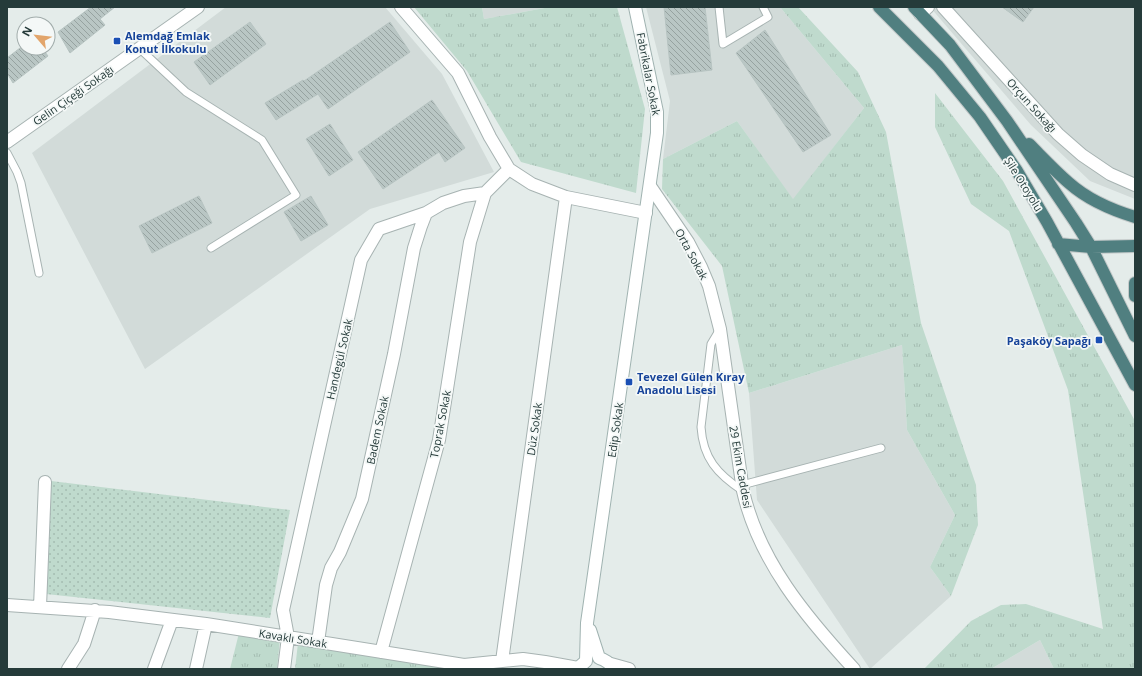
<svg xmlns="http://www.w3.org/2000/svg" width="1142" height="676" viewBox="0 0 1142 676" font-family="'Open Sans',sans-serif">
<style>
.built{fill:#d2dbd9}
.grass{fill:url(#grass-tufts)}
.park{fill:url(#park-dots)}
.building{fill:url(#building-back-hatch);stroke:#b7c4c2}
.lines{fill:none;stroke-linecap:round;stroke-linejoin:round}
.service-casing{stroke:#a7b3b2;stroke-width:9}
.minor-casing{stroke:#a7b3b2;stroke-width:14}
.secondary-casing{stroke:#a0b3b1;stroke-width:14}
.trunk-casing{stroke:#c2c8c8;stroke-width:14}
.service{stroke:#fff;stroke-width:7}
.minor{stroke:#fff;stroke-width:12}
.secondary{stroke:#fff;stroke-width:12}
.trunk{stroke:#507f80;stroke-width:12}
.transit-dot{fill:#1a4fb4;stroke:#f4f8f7;stroke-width:1.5}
.labels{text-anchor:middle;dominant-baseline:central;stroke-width:3.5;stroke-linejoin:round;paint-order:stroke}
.transit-label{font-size:11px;font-weight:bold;fill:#164399;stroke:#f4f8f7;text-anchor:start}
.street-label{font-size:11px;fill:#253b3a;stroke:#f4f8f7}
</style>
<defs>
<pattern id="grass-tufts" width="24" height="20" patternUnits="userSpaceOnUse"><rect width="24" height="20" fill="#bfdacd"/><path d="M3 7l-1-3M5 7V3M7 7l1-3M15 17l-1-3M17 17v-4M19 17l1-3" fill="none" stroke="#a4bcb1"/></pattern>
<pattern id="park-dots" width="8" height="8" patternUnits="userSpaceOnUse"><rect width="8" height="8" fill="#bfdacd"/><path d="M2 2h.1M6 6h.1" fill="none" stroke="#a4bcb1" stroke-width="1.8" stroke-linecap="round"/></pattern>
<pattern id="building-back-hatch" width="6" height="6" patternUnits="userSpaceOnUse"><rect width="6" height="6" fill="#b9c6c4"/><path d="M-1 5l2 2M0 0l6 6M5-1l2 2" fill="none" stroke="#96a2a0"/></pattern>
</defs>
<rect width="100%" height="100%" fill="#e4ecea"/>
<path class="built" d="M 226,7 L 385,7 L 442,74 L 494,172 L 370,209 L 145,369 L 32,153 Z
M 482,7 L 550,7 L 484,19 Z
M 646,7 L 780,7 L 864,108 L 793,200 L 737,121 L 663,159 L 670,101 Z
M 930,7 L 1135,7 L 1135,199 L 1090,181 L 1031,125 Z
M 902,345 L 907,430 L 955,515 L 930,567 L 951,596 L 870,669 L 757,500 L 749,393 Z
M 1040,640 L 1054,669 L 991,669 Z"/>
<path class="grass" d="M 414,7 L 482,7 L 484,19 L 550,7 L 617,7 L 645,109 L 636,193 L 521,162 L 467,71 Z
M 780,7 L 798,7 L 858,72 L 886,132 L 921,323 L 976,485 L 978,525 L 951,596 L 930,567 L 955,515 L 907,430 L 902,345 L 749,393 L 722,266 L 662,189 L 663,159 L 737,121 L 793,199 L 864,108 Z
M 935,93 L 1003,181 L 1135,421 L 1135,669 L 1054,669 L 1040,640 L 991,669 L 924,669 L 971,621 L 1001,605 L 1026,604 L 1103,629 L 1068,390 L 1009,231 L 971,204 L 935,127 Z
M 239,633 L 280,639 L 277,669 L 230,669 Z
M 298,643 L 438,667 L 437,669 L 295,669 Z"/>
<path class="park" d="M 51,481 L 290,510 L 270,618 L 46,594 Z"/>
<path class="building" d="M 91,7 L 115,7 L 100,19 L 105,25 L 70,53 L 58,32 Z
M 664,7 L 705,7 L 712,70 L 671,75 Z
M 1002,7 L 1034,7 L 1023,22 Z
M 250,22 L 266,44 L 210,85 L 194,62 Z
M 390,22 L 410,52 L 328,109 L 318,94 L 276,120 L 265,103 L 303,80 L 304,81 Z
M 765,30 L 831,135 L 803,152 L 736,53 Z
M 20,48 L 42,48 L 48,56 L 13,83 L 7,73 L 7,58 Z
M 432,100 L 465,148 L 445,162 L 439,152 L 383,189 L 358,152 Z
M 330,124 L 353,160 L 329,176 L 306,139 Z
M 199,196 L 212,223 L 152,253 L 139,226 Z
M 311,196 L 328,225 L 301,241 L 284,212 Z"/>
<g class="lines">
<g class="service-casing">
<path id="service" d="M 719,7 L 723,44 L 768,17 L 763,7
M 139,48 L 186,92 L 262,140 L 296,195 L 211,248
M 7,153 L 17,172 L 21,183 L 39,273
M 720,329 L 711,344 L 701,427 C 703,458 717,474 743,491
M 742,485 L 881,448"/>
</g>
<g class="minor-casing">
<path id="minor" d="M 401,7 L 458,73 L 490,137 L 509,169 L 532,184 L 566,197 L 646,213
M 943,7 L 1058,134 L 1082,155 L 1110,174 L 1135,185
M 920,14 L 928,7
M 7,142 L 198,7
M 650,186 L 688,242 L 701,267 L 709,286 L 720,329 L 743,491 C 759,561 806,617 854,669
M 7,605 L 109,612 L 206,624 L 464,665 L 523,659 L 545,662 L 578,668
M 40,607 L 45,482
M 318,642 L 326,585 L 331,568 L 340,552 L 362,499 L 394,354 L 414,248 L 421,226 L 426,213
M 381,652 L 439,440 L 470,242 L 485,193
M 502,661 L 566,197
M 611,664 L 629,669
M 68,669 L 84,644 L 95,610
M 154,669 L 172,620
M 196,669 L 206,624
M 284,669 L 288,637 L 283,610 L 361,260 L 379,229 L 426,213 L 443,203 L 464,196 L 485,193 L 509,169"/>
</g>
<g class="secondary-casing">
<path id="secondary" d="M 590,630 L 599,658 C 606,660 610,663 614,669
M 577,669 L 586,661 L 587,623 L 657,133 L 657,112 L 635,7"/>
</g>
<g class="trunk-casing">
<path id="trunk" d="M 879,7 L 938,66 L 980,117 L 1017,171 L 1047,222 L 1135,385
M 914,7 L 950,45 L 1007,121 L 1076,223 L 1091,247 L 1135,336
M 1029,144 C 1042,157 1055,171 1069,183 C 1087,199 1112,210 1135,217
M 1058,244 L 1091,247 L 1135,246
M 1135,283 L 1135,296"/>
</g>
<use href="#service" class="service"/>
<use href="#minor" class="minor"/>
<use href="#secondary" class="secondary"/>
<use href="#trunk" class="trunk"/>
</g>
<g class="transit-dot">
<rect x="113" y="37" width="8" height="8" rx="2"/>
<rect x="1095" y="336" width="8" height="8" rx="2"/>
<rect x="625" y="378" width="8" height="8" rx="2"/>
</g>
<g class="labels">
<g class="transit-label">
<text x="125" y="35">Alemdağ Emlak<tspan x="125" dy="13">Konut İlkokulu</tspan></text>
<text x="1091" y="340" text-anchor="end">Paşaköy Sapağı</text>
<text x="637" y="376">Tevezel Gülen Kıray<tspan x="637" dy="13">Anadolu Lisesi</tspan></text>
</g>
<g class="street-label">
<text transform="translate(649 74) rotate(79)">Fabrikalar Sokak</text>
<text transform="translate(73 95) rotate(-35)">Gelin Çiçeği Sokağı</text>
<text transform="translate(1032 105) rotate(48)">Orçun Sokağı</text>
<text transform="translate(1024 184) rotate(58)">Şile Otoyolu</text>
<text transform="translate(692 254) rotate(62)">Orta Sokak</text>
<text transform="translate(339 359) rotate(-77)">Handegül Sokak</text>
<text transform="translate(440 424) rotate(-79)">Toprak Sokak</text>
<text transform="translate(534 429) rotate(-82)">Düz Sokak</text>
<text transform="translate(377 430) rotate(-78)">Badem Sokak</text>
<text transform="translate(615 430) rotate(-82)">Edip Sokak</text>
<text transform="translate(741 467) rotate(80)">29 Ekim Caddesi</text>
<text transform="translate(293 638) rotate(9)">Kavaklı Sokak</text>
</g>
</g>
<rect width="1142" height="676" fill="none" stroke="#253b3a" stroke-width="16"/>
<g transform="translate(36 36) rotate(298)"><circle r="19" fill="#f4f8f7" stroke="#a1acab"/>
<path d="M0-3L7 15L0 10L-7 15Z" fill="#e2a56b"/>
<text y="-6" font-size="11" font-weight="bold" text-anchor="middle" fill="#253b3a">N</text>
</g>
</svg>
